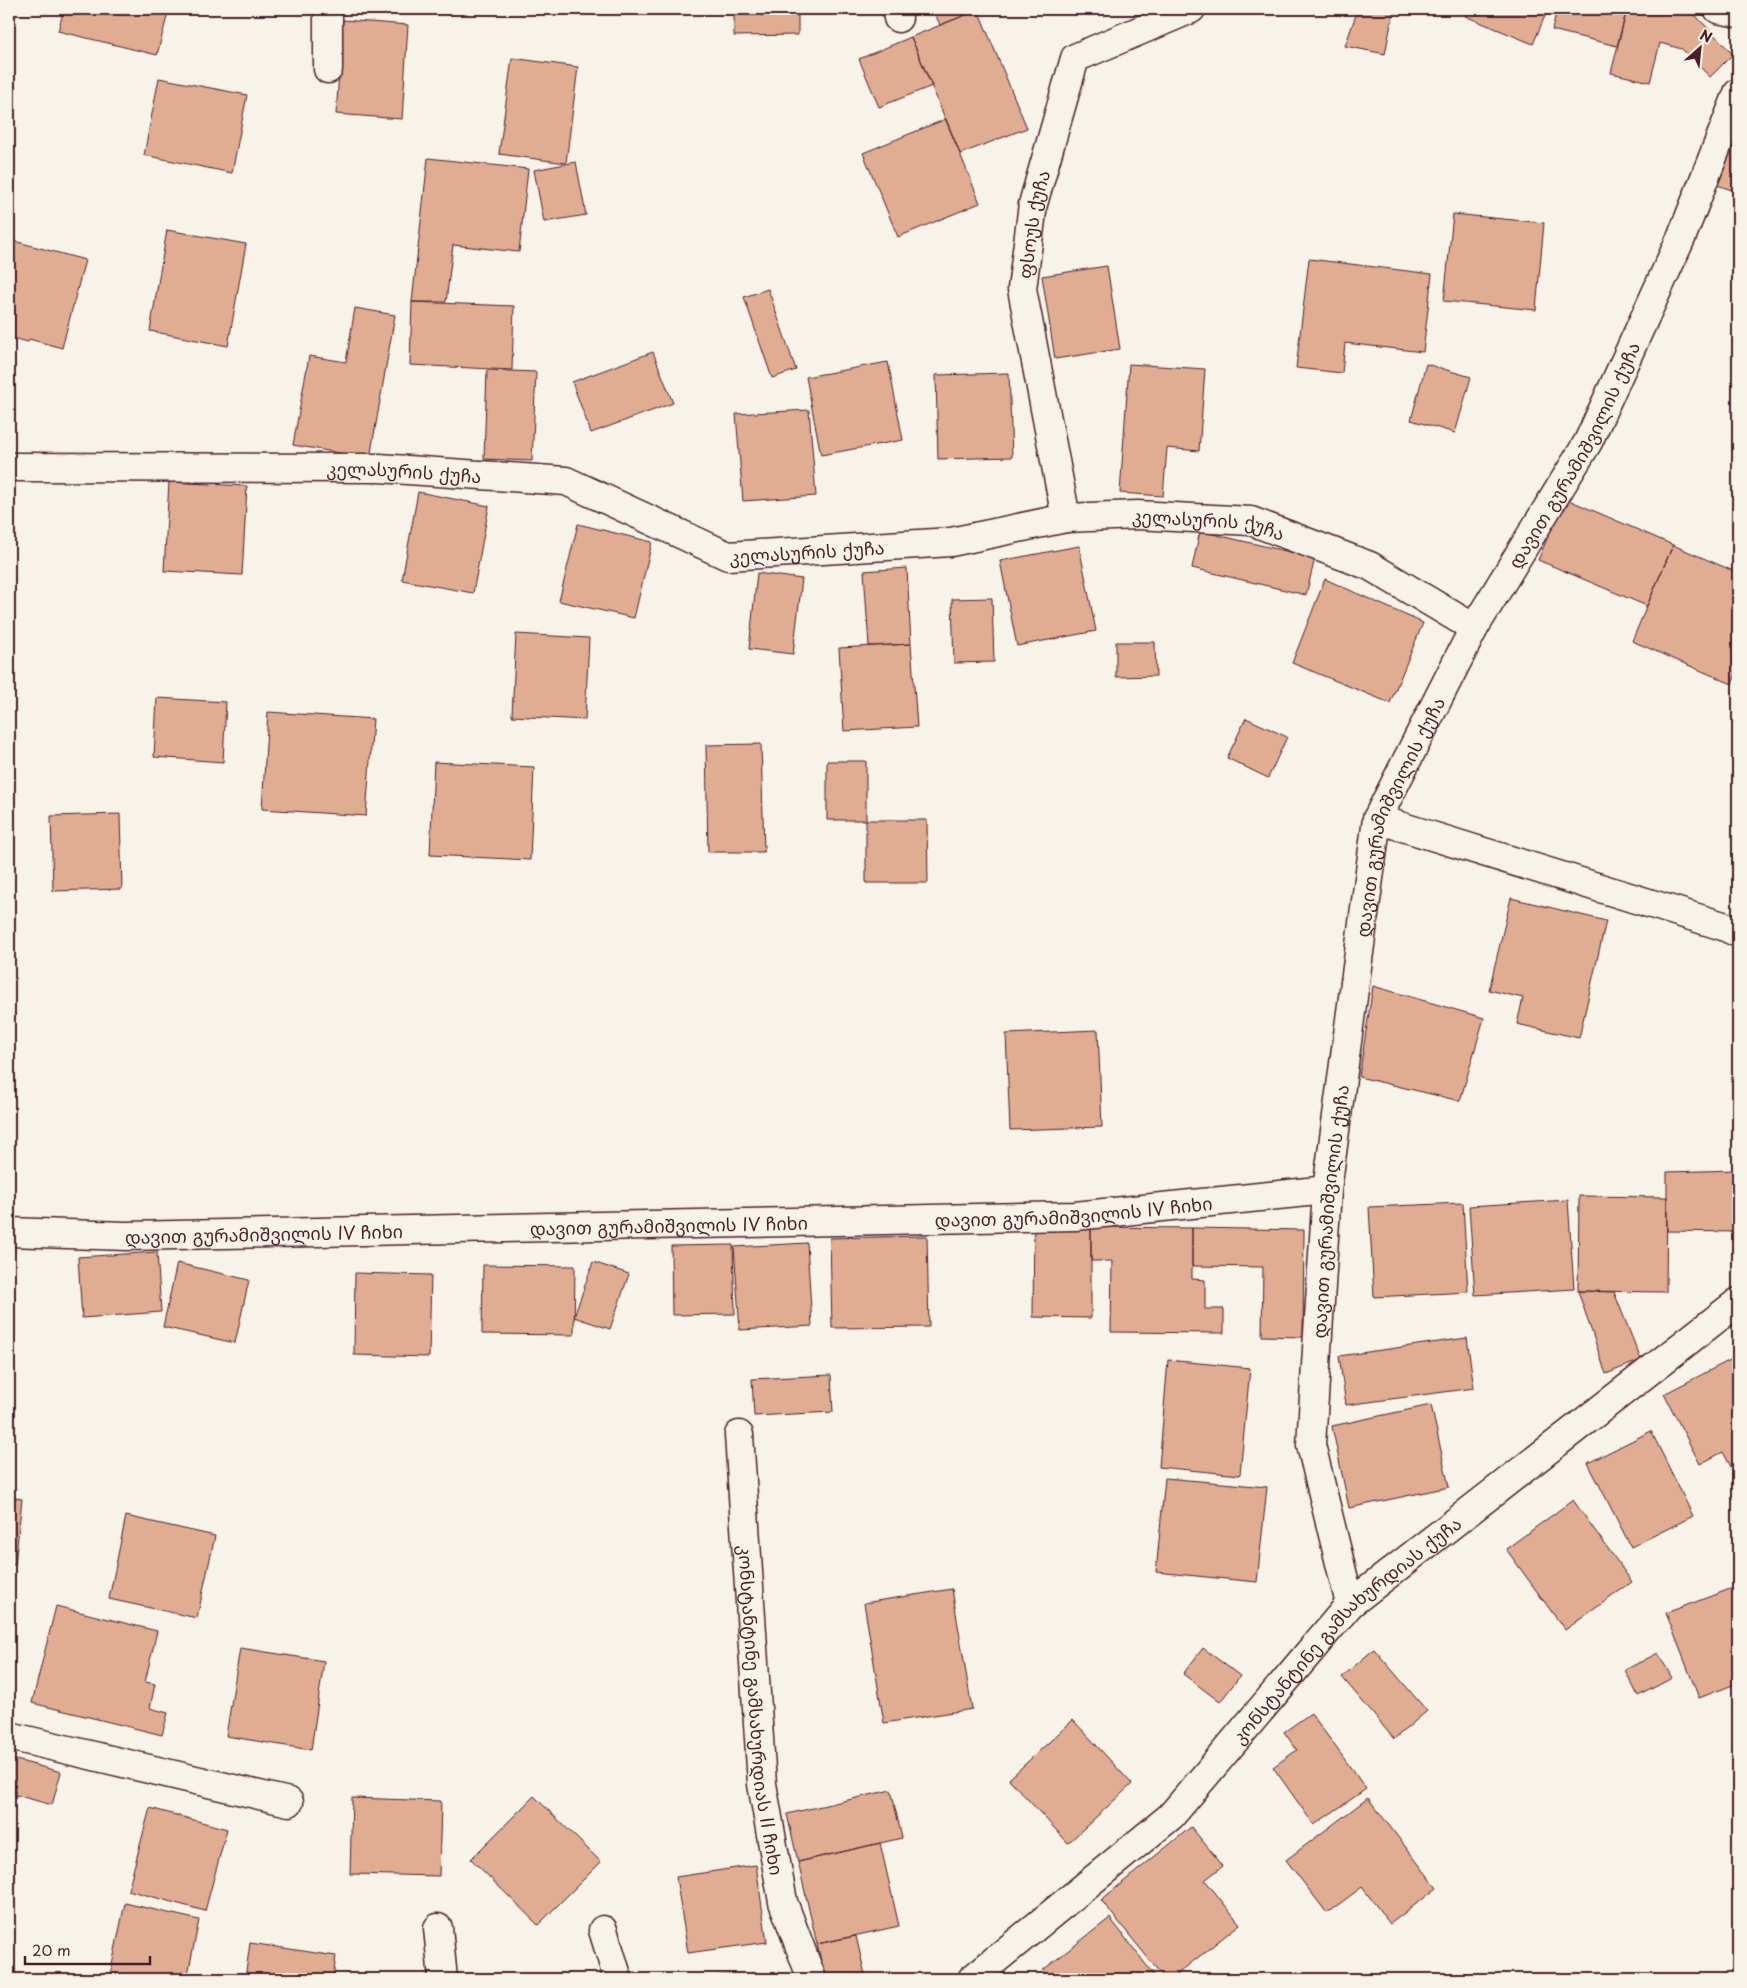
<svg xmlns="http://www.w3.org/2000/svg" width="1747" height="1988" viewBox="0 0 1747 1988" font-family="'Playpen Sans','Noto Sans Georgian',sans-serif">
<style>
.building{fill:#e0ad93;stroke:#4a1f2b}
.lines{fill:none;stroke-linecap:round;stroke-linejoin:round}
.minor-casing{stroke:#4a1f2b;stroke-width:31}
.minor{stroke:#f7f3e8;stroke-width:28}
.labels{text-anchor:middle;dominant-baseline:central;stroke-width:5;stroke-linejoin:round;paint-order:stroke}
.street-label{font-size:18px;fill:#4a1f2b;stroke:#f7f3e8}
</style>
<rect width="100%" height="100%" fill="#f7f3e8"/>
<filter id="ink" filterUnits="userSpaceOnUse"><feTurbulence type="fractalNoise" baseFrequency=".02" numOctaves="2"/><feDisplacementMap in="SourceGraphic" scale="10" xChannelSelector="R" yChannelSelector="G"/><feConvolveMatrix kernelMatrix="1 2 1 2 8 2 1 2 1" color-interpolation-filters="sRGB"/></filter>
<g filter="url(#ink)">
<path class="building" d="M 64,9 L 169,9 L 157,55 L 58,31 Z
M 734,9 L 798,9 L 798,35 L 734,36 Z
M 933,9 L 978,9 L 978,10 L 940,25 Z
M 1358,9 L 1394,9 L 1385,54 L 1345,46 Z
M 1468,9 L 1548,9 L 1533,44 L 1465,16 Z
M 1557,9 L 1627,9 L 1617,46 L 1552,30 Z
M 1627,9 L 1667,9 L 1695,15 L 1733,54 L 1710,77 L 1682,49 L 1660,43 L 1650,82 L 1611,73 Z
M 978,10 L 1027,128 L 960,154 L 911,37 Z
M 343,20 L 408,25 L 402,119 L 336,114 Z
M 911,37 L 932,86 L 879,107 L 859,59 Z
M 512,58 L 578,67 L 566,163 L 499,154 Z
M 159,78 L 247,95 L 232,173 L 144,155 Z
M 946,119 L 980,203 L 898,237 L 863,153 Z
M 1738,122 L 1738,192 L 1717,185 Z
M 428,158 L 528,169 L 519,252 L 453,245 L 446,302 L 412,302 Z
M 576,162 L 586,215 L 544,222 L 534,170 Z
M 1453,214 L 1544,223 L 1536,310 L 1444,301 Z
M 167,230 L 246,244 L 228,346 L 150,331 Z
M 14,241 L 85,260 L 62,348 L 29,339 L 28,342 L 9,337 L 9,262 Z
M 1309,259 L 1432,274 L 1423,352 L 1345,343 L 1342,373 L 1296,368 Z
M 1107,266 L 1120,349 L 1055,359 L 1042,276 Z
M 768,289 L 796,370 L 772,378 L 744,297 Z
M 412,302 L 514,306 L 512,370 L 410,365 Z
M 355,308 L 395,315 L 370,458 L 293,445 L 309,356 L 346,362 Z
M 653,352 L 673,403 L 591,433 L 572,382 Z
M 888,362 L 903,440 L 821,455 L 806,377 Z
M 1129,364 L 1205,369 L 1199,451 L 1167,448 L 1163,496 L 1120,493 Z
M 1426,364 L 1471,377 L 1455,433 L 1411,420 Z
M 487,370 L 536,372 L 532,461 L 484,459 Z
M 1009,373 L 1012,457 L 938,459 L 936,375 Z
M 809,410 L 816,496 L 743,501 L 736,414 Z
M 169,482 L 247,486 L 242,575 L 164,571 Z
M 418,492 L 489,506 L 473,593 L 402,580 Z
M 1564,498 L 1673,545 L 1647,606 L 1538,560 Z
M 578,524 L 652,542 L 634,618 L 559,601 Z
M 1200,531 L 1315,558 L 1306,595 L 1192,568 Z
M 1673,545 L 1738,573 L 1738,670 L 1732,684 L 1632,641 Z
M 1079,546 L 1096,631 L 1017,646 L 1000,561 Z
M 907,568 L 911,644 L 869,646 L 864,571 Z
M 757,573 L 802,579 L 793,654 L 749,649 Z
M 1325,579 L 1423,623 L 1390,703 L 1292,663 Z
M 992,598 L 994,662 L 954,663 L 952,599 Z
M 516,634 L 589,638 L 585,720 L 512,716 Z
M 1116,642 L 1155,642 L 1156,676 L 1116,677 Z
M 911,644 L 917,727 L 844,731 L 839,648 Z
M 157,698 L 226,702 L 223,762 L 154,757 Z
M 268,712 L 373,719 L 366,816 L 262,809 Z
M 1246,718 L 1287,737 L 1268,778 L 1227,758 Z
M 761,744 L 764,852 L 708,852 L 706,745 Z
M 827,761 L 866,761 L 866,820 L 827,820 Z
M 434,762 L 534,767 L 530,860 L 430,855 Z
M 120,814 L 122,889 L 53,891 L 51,816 Z
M 866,820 L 927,820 L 928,883 L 866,883 Z
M 1511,898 L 1606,921 L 1579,1038 L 1517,1024 L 1523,998 L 1489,990 Z
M 1373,986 L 1484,1018 L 1460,1101 L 1359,1077 Z
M 1098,1030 L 1102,1127 L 1010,1130 L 1006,1034 Z
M 1738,1170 L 1738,1232 L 1667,1231 L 1667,1172 Z
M 1579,1196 L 1667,1197 L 1666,1292 L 1578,1291 Z
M 1568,1200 L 1574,1289 L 1475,1295 L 1469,1206 Z
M 1463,1203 L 1468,1292 L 1374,1297 L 1369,1207 Z
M 1034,1226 L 1091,1227 L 1091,1318 L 1033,1317 Z
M 1091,1227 L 1192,1228 L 1192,1279 L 1205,1280 L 1205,1309 L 1224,1309 L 1224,1333 L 1111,1332 L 1112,1261 L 1091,1261 Z
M 1192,1228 L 1304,1230 L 1303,1337 L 1262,1336 L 1263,1267 L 1192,1266 Z
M 927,1236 L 929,1327 L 832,1328 L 830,1238 Z
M 807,1243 L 812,1326 L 740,1330 L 734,1247 Z
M 733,1245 L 735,1314 L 672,1315 L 671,1246 Z
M 157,1252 L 161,1312 L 82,1318 L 78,1257 Z
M 593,1262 L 629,1274 L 610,1329 L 574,1317 Z
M 177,1263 L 249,1280 L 235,1343 L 163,1327 Z
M 483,1265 L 575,1266 L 574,1335 L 482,1334 Z
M 355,1273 L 431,1275 L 429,1357 L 354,1355 Z
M 1578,1291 L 1614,1292 L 1641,1360 L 1606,1374 Z
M 1467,1338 L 1474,1388 L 1346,1405 L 1339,1356 Z
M 1738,1356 L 1738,1463 L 1731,1467 L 1723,1452 L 1700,1464 L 1664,1394 Z
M 1168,1360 L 1250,1368 L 1240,1475 L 1159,1467 Z
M 831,1375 L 833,1412 L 754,1416 L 752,1379 Z
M 1431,1405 L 1449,1487 L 1349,1508 L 1332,1426 Z
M 1651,1431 L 1693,1516 L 1631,1547 L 1588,1463 Z
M 1165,1478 L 1267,1487 L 1257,1582 L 1156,1572 Z
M 9,1497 L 22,1499 L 15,1565 L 9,1564 Z
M 1573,1500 L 1632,1582 L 1565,1630 L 1506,1549 Z
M 126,1516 L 215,1536 L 197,1618 L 109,1599 Z
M 1738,1586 L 1738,1683 L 1699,1698 L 1666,1613 Z
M 952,1589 L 972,1709 L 884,1723 L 864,1603 Z
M 56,1606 L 157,1631 L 145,1682 L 155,1684 L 150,1708 L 168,1713 L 162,1735 L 32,1703 Z
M 240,1648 L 324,1661 L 311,1750 L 226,1736 Z
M 1203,1648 L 1240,1676 L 1220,1702 L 1183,1674 Z
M 1374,1649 L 1427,1711 L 1394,1739 L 1342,1677 Z
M 1658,1653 L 1672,1678 L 1638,1696 L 1625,1670 Z
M 1311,1713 L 1366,1789 L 1314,1825 L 1273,1767 L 1297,1750 L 1284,1732 Z
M 1073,1720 L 1132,1784 L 1068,1843 L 1009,1779 Z
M 9,1758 L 61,1772 L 52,1805 L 9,1793 Z
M 891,1790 L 902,1838 L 798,1862 L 787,1814 Z
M 534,1796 L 601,1862 L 538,1925 L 471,1859 Z
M 352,1798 L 441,1801 L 439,1876 L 350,1874 Z
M 1368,1798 L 1437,1888 L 1390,1924 L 1362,1887 L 1327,1913 L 1286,1860 Z
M 150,1808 L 227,1829 L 205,1911 L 128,1890 Z
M 1191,1827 L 1223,1866 L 1205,1880 L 1240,1924 L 1171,1979 L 1165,1979 L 1101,1900 Z
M 880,1843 L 899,1926 L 817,1944 L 798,1862 Z
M 756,1865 L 767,1942 L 688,1953 L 676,1877 Z
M 125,1903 L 199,1920 L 187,1979 L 109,1979 Z
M 1110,1918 L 1157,1979 L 1050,1979 L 1043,1970 Z
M 856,1936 L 866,1979 L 825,1979 L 817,1944 Z
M 250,1943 L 336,1956 L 333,1979 L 245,1979 Z
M 727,1975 L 728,1979 L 695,1979 Z"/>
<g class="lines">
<g class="minor-casing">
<g id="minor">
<path d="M 328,9 L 328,69"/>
<path d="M 897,9 L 898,18"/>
<path d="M 1718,9 L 1738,13"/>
<path id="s1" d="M 9,467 L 379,468 L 566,481 L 728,556 L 951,542 L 1066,518 L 1137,515 L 1251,521 L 1370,566 L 1474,628"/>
<path id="s2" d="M 1066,518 L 1022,289 L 1033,204 L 1075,58 L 1191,9"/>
<path d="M 1377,819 L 1723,926 L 1738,933"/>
<path id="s3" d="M 9,1232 L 126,1236 L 1075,1216 L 1327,1190"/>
<path id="s4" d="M 739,1435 L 762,1784 L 783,1902 L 812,1979"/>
<path id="s5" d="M 1350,1604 L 1311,1445 L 1327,1190 L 1377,819 L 1474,628 L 1588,442 L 1682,236 L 1738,93"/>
<path d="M 9,1736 L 289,1802"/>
<path d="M 438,1928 L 443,1979"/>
<path d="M 603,1930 L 618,1979"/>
<path id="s6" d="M 972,1979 L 1171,1816 L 1350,1604 L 1738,1302"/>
</g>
</g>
<use href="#minor" class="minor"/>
</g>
</g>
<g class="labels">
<g class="street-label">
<text stroke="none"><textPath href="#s2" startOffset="299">ფსოუს ქუჩა</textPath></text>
<text stroke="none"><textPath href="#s5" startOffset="1208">დავით გურამიშვილის ქუჩა</textPath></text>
<text stroke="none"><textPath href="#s1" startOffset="395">კელასურის ქუჩა</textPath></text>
<text stroke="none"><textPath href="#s1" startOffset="1220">კელასურის ქუჩა</textPath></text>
<text stroke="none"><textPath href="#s1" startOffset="815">კელასურის ქუჩა</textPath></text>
<text stroke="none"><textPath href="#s5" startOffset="802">დავით გურამიშვილის ქუჩა</textPath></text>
<text stroke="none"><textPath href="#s3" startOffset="1065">დავით გურამიშვილის IV ჩიხი</textPath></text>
<text stroke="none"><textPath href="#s5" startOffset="398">დავით გურამიშვილის ქუჩა</textPath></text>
<text stroke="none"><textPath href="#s3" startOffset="660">დავით გურამიშვილის IV ჩიხი</textPath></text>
<text stroke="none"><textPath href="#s3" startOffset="255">დავით გურამიშვილის IV ჩიხი</textPath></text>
<text stroke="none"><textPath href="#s6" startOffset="514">კონსტანტინე გამსახურდიას ქუჩა</textPath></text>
<text stroke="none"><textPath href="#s4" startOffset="276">კონსტანტინე გამსახურდიას II ჩიხი</textPath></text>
</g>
</g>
<rect width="1747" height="1988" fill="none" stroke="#f7f3e8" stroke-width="30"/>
<rect x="15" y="15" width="1717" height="1958" fill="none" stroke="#4a1f2b" stroke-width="2" filter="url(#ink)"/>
<g transform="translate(1700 48) rotate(27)" stroke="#f7f3e8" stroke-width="4" paint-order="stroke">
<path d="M0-4L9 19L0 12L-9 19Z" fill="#4a1f2b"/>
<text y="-8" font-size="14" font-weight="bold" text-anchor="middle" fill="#4a1f2b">N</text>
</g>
<path d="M25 1956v8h125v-8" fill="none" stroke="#4a1f2b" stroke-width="2.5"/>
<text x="32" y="1956" font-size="15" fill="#4a1f2b" stroke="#f7f3e8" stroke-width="4" paint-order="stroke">20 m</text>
</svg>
